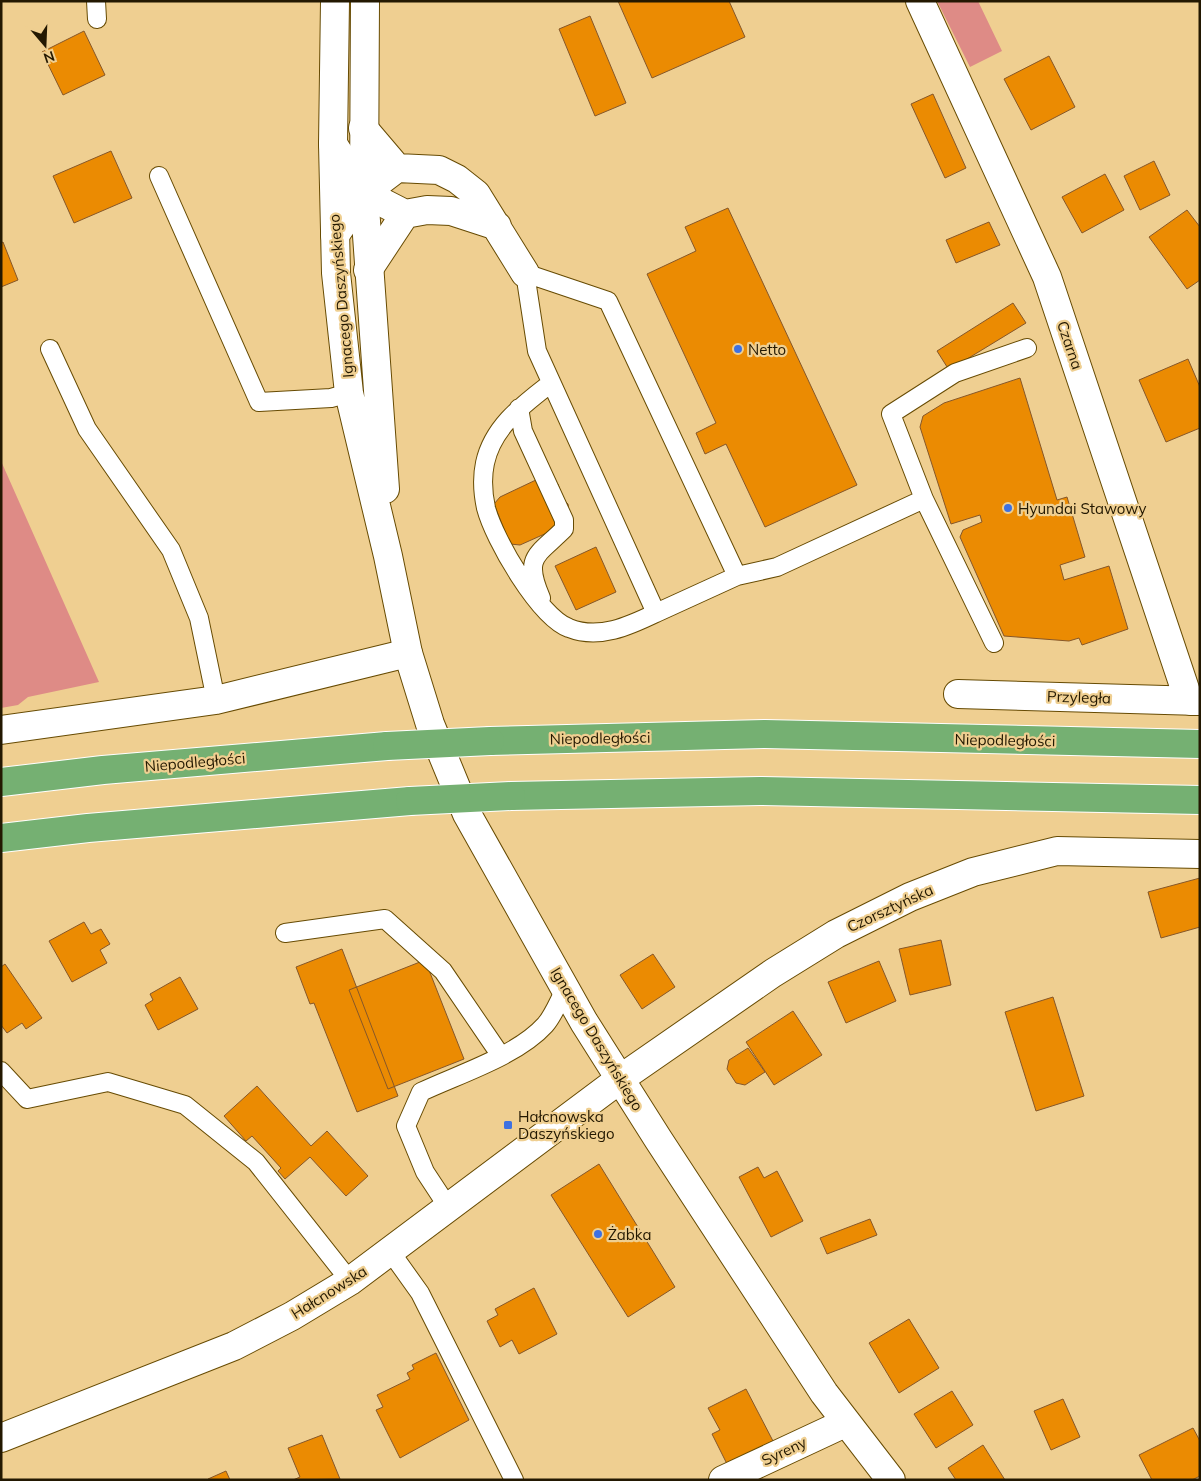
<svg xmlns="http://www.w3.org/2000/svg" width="1201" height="1481" viewBox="0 0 1201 1481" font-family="Mulish,sans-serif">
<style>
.green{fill:#de8b86}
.building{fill:#eb8b02;stroke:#865729}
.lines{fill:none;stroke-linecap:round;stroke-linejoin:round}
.service-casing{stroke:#674b03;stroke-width:20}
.minor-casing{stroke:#674b03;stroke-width:30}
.tertiary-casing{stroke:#674b03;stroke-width:30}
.motorway-casing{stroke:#fff;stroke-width:30}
.service{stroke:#fff;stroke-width:18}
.minor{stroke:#fff;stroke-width:28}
.tertiary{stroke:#fff;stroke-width:28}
.motorway{stroke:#75b072;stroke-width:28}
.motorway-bridge-casing{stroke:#fff;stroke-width:30;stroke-linecap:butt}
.motorway-bridge{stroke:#75b072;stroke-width:28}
.poi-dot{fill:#3e71e1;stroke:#efcf91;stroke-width:2}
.labels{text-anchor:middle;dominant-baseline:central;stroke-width:4.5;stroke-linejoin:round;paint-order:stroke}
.street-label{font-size:15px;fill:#231801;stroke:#efcf91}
.poi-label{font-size:15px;fill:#231801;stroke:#efcf91;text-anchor:start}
</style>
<rect width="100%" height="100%" fill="#efcf91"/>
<path class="green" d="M 937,1 L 978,1 L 1002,51 L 970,67 Z
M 1,461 L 99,682 L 28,697 L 18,705 L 1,708 Z"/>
<path class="building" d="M 618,1 L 729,1 L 745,37 L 652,78 Z
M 590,16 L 626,103 L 595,116 L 559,29 Z
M 84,31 L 105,75 L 63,95 L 42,52 Z
M 1049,56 L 1075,107 L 1031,130 L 1004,79 Z
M 933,94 L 966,168 L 945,178 L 911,104 Z
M 111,151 L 132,198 L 74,223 L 53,176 Z
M 1154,161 L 1170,195 L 1140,210 L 1124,176 Z
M 1105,174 L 1124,210 L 1082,233 L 1062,197 Z
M 728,208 L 857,485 L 765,527 L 726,444 L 705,454 L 696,433 L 716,423 L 647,274 L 696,251 L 685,227 Z
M 1187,210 L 1200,227 L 1200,280 L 1187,289 L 1149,237 Z
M 989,222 L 1000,245 L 956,263 L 946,240 Z
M 3,242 L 18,280 L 1,287 L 1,243 Z
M 1013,303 L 1026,323 L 949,370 L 937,351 Z
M 1188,359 L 1200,387 L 1200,428 L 1166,442 L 1139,380 Z
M 1020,378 L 1057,500 L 1067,497 L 1085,557 L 1060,565 L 1064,580 L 1109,566 L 1128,629 L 1082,645 L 1079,638 L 1069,641 L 1004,636 L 960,537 L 963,530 L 982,522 L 980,515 L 951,524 L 920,427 L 923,416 L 944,403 Z
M 538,479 L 558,484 L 563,499 L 568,504 L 569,512 L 558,528 L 520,545 L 510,544 L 494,504 L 500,497 Z
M 596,547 L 616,592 L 576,610 L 555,566 Z
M 1200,878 L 1200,927 L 1161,938 L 1148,892 Z
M 84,922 L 91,934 L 101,929 L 110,944 L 100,950 L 107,963 L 72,982 L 49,941 Z
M 941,940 L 951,985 L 910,995 L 899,949 Z
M 342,949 L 398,1096 L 357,1112 L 314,1003 L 310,1004 L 296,967 Z
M 653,954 L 675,987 L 642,1009 L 620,975 Z
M 425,960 L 464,1059 L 388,1089 L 349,990 Z
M 879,961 L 896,1001 L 846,1023 L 828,982 Z
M 5,964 L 42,1018 L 26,1029 L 22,1023 L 7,1033 L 1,1025 L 1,967 Z
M 180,977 L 198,1009 L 158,1030 L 145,1005 L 153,1000 L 150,994 Z
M 1053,997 L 1084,1096 L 1036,1111 L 1005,1012 Z
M 793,1011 L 822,1055 L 774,1085 L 746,1042 Z
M 748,1048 L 765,1072 L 745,1085 L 736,1083 L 727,1069 L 729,1060 Z
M 257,1086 L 311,1146 L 327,1131 L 368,1176 L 346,1196 L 310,1157 L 285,1179 L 278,1171 L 281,1168 L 252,1136 L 246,1141 L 224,1116 Z
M 599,1164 L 675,1287 L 628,1317 L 551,1195 Z
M 758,1167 L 764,1178 L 777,1171 L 803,1221 L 771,1237 L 739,1177 Z
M 870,1219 L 877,1235 L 827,1254 L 820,1238 Z
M 534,1288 L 557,1334 L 519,1354 L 512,1340 L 500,1347 L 487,1321 L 498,1315 L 495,1309 Z
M 909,1319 L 939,1368 L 899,1393 L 869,1343 Z
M 436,1353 L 469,1420 L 400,1458 L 376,1410 L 383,1407 L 377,1395 L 410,1379 L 407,1373 L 414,1369 L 412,1365 Z
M 746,1389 L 773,1441 L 727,1464 L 712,1434 L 720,1430 L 708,1408 Z
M 952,1391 L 973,1425 L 936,1448 L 914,1414 Z
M 1063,1399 L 1080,1437 L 1051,1450 L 1034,1411 Z
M 1193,1428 L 1200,1441 L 1200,1476 L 1192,1480 L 1152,1480 L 1139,1455 Z
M 322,1435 L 340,1479 L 293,1480 L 300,1477 L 288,1448 Z
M 983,1445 L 1005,1480 L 956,1480 L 948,1468 Z
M 226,1471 L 230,1480 L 209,1480 L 208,1479 Z"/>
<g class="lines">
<g class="service-casing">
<path id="service" d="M 96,1 L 97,19
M 159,176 L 259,402 L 331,398 L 349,393
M 525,273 L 608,301 L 737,576 L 656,613 L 537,351 Z
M 50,349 L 87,429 L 171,550 L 199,618 L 216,700
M 551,383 C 524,404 493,426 485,463 C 482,477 483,494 486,508 C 494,539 539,617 569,628 C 599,640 629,626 656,613
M 519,408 L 523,431 L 564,520 L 564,529 C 537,556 523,556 541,598
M 737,576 L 777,567 L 924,499
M 994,643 L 924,499 L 891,414 L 955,373 L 1027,348
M 285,933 L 385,919 L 443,971 L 501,1056
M 1,1071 L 27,1099 L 108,1082 L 185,1105 L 256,1162 L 350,1281
M 448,1207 L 425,1172 L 406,1126 L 421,1092 C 459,1074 517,1056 545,1025 C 554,1015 559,1000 566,988
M 390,1251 L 420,1293 L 514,1480"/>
</g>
<g class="minor-casing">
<path id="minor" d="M 920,1 L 1047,277 L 1189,701
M 363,128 L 397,168
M 333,144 L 364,193 L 405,214 L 427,210 L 451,211 L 497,226
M 335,235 L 364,193 L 397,168 L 439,170 L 457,179 L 476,194 L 525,273
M 368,270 L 405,214
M 958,694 L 1200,701
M 1,730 L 216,700 L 408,653
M 620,1079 L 773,973 L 836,934 L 910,897 L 973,872 L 1057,851 L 1200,854
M 723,1480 L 845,1423"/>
</g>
<g class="tertiary-casing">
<path id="tertiary" d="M 335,1 L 333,144 L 336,273 L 349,393 L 388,556 L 408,653 L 430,724 L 467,814 L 584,1022 L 658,1139 L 824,1393 L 891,1480
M 365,1 L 364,193 L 385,489
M 1,1438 L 234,1346 L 292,1316 L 350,1281 L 620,1079"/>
</g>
<g class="motorway-casing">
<path id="motorway" d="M 490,741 L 765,734 L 1200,744
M 1,782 L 103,770 L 387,746
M 511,796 L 760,791 L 1200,800
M 1,838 L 88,828 L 410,801"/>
</g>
<use href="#service" class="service"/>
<use href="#minor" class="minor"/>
<use href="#tertiary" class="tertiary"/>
<use href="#motorway" class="motorway"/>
<g class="motorway-bridge-casing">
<path id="motorway-bridge" d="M 387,746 L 490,741
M 410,801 L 511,796"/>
</g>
<use href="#motorway-bridge" class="motorway-bridge"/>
</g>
<g class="poi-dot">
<circle cx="738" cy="349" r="5"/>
<circle cx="1008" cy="508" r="5"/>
<rect x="503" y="1120" width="10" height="10" rx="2.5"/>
<circle cx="598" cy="1234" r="5"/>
</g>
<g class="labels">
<g class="street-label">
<text transform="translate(341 296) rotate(-95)">Ignacego Daszyńskiego</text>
<text transform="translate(1070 345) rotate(71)">Czarna</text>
<text transform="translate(1079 697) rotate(2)">Przyległa</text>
<text transform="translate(600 738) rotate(-1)">Niepodległości</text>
<text transform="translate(1005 740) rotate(1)">Niepodległości</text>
<text transform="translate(195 762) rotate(-5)">Niepodległości</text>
<text transform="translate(890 908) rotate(-25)">Czorsztyńska</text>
<text transform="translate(597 1039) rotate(59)">Ignacego Daszyńskiego</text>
<text transform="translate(329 1292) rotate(-32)">Hałcnowska</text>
<text transform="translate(784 1451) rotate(-25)">Syreny</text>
</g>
<g class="poi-label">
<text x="748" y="349">Netto</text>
<text x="1018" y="508">Hyundai Stawowy</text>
<text x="518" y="1116">Hałcnowska<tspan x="518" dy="17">Daszyńskiego</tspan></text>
<text x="608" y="1234">Żabka</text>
</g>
</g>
<rect width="1201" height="1481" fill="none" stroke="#231801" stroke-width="5"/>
<g transform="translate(45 45) rotate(161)" stroke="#efcf91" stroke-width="4" paint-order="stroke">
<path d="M0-4L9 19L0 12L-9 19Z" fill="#231801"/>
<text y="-8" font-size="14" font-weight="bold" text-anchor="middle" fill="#231801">N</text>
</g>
</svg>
